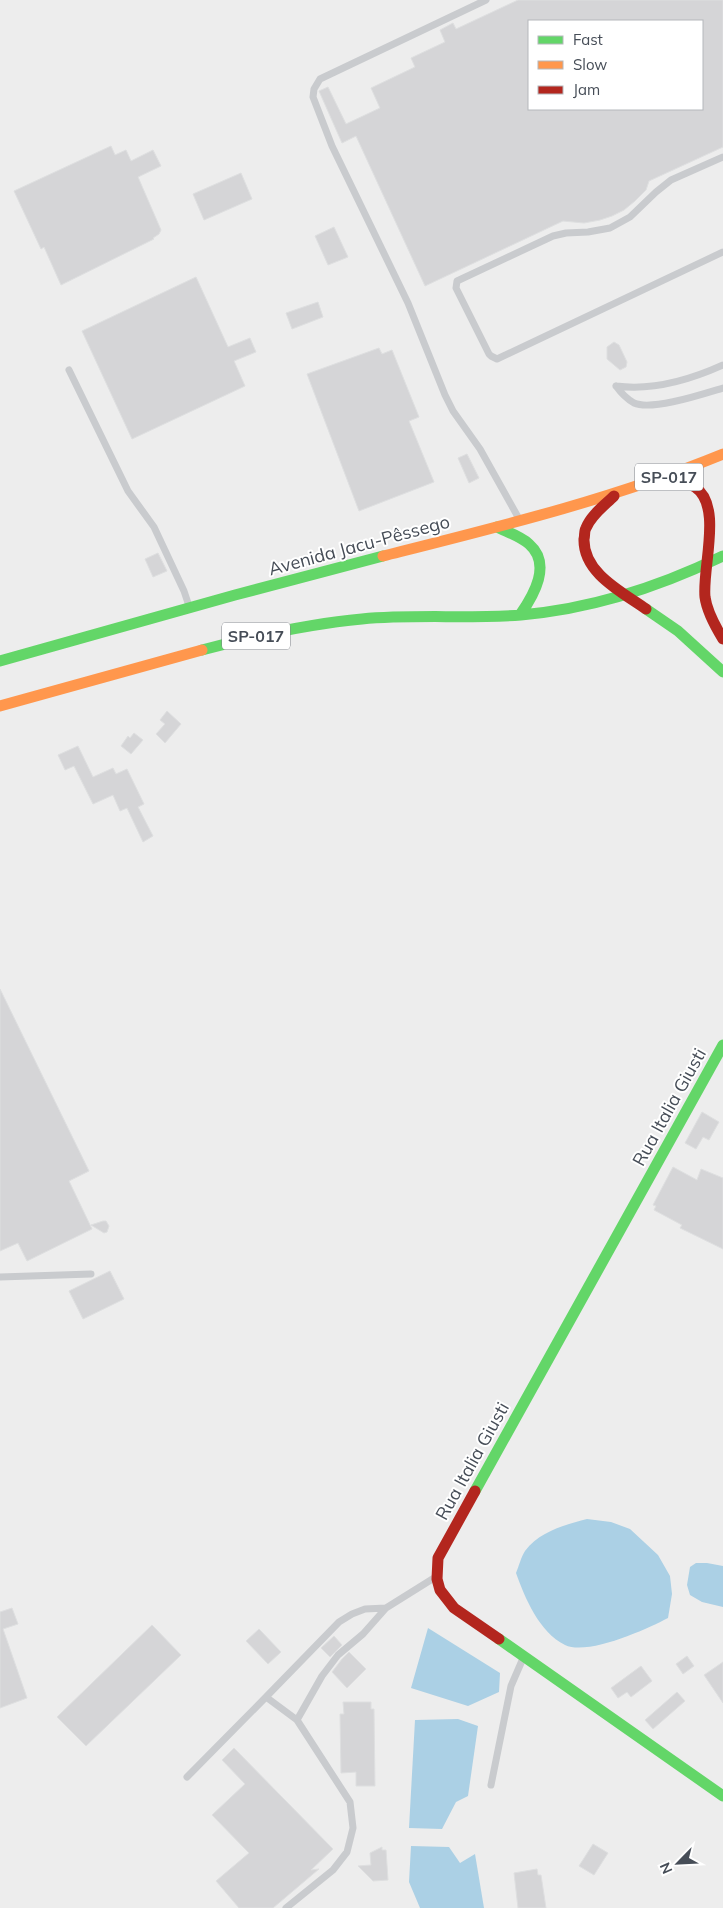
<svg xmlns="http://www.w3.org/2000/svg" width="723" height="1908" viewBox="0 0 723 1908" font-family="Mulish,sans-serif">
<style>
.water{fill:#abd0e5}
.building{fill:#d5d5d7;stroke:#dedfe0;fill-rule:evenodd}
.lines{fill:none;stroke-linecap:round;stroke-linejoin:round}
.lane{stroke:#c9cbce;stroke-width:7}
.fast{stroke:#63d668;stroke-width:11}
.slow{stroke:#ff974d;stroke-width:11}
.jam{stroke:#b3261e;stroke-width:11}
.labels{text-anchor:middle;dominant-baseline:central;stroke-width:4;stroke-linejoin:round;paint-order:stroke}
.shield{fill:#fff;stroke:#7e8289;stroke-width:1}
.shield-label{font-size:16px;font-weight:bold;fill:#464d57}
.street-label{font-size:18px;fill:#464d57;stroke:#fff}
</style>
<rect width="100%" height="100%" fill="#ededed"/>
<path class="water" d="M 587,1519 L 611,1522 L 630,1529 L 658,1555 L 670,1576 L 672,1594 L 668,1618 C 647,1629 588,1656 565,1645 C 539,1632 525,1598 516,1573 C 519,1566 521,1557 525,1551 C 540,1531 565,1525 587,1519 Z
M 696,1563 L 707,1563 L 723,1566 L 723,1607 L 702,1602 L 690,1595 L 687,1585 L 690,1567 Z
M 428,1628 L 500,1673 L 499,1692 L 468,1706 L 411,1688 Z
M 458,1719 L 478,1726 L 468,1796 L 456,1802 L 442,1829 L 409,1828 L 415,1720 Z
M 411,1846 L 449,1847 L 460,1863 L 475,1854 L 484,1908 L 420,1908 L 409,1882 Z"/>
<path class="building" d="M 518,0 L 723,0 L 723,147 L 649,181 L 646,190 L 635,201 L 624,210 L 612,216 L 600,220 L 584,223 L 563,221 L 425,286 L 356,136 L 342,143 L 319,91 L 328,87 L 346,124 L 380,108 L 371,88 L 415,67 L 411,58 L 445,42 L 440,30 L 453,23 L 456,29 ZM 529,21 L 702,21 L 702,109 L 529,109 Z
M 111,146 L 115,155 L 126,150 L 131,161 L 153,150 L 161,166 L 138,177 L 161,230 L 159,234 L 153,238 L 154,239 L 61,285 L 44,247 L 41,249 L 14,191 Z
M 241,173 L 252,199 L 204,220 L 193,194 Z
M 334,227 L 348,257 L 328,265 L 315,236 Z
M 196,277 L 228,347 L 250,338 L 256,352 L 234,361 L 245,386 L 132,439 L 82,331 Z
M 318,302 L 323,317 L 292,329 L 286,313 Z
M 614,342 L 619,345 L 627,362 L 626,367 L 620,370 L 607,359 L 607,347 Z
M 379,348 L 382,354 L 392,350 L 419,417 L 409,421 L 434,482 L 359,511 L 307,374 Z
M 467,454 L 479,478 L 469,483 L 458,458 Z
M 158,553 L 167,571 L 153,577 L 145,559 Z
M 167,711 L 181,724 L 165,743 L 156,734 L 165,724 L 160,720 Z
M 134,733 L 143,740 L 131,754 L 121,746 L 128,736 L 130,738 Z
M 78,746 L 93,777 L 113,768 L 116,774 L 127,769 L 144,804 L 138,807 L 153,836 L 143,842 L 127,808 L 120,811 L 113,795 L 93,804 L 74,766 L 65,770 L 58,755 Z
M 0,989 L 89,1171 L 69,1181 L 92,1229 L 27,1261 L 18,1243 L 0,1251 Z
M 702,1112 L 719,1122 L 709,1140 L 703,1137 L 696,1149 L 685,1143 Z
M 673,1167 L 697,1180 L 701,1169 L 723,1178 L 723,1249 L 680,1228 L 682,1225 L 654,1210 L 656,1206 L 653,1205 Z
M 103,1221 L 106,1221 L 109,1226 L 107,1232 L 104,1233 L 91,1225 Z
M 110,1271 L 124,1299 L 83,1319 L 69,1291 Z
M 12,1608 L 18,1624 L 3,1629 L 27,1698 L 0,1708 L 0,1612 Z
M 152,1625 L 181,1655 L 86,1746 L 57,1717 Z
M 259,1629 L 281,1652 L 268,1664 L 246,1641 Z
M 334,1636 L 342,1645 L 330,1657 L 321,1648 Z
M 349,1652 L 366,1669 L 347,1688 L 332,1672 L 342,1659 Z
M 687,1656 L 694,1666 L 683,1674 L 676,1664 Z
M 723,1662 L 723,1703 L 704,1675 Z
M 641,1666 L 652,1681 L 631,1697 L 627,1692 L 618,1698 L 611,1688 Z
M 677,1692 L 685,1701 L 653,1729 L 645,1720 Z
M 343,1702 L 371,1702 L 371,1709 L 374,1709 L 375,1786 L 356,1786 L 356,1772 L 341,1773 L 340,1714 L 344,1714 Z
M 234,1748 L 333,1849 L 311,1870 L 319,1869 L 273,1908 L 239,1908 L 216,1881 L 249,1853 L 212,1815 L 245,1784 L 222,1760 Z
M 593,1844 L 608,1853 L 594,1875 L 579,1866 Z
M 382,1847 L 382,1850 L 386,1850 L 388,1880 L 373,1881 L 358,1866 L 371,1865 L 370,1853 Z
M 537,1869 L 538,1875 L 541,1875 L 546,1908 L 518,1908 L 514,1873 Z"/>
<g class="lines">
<path class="lane" d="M 486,0 L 320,79 L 314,89 L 313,97 L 332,146 L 408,303 L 445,395 L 453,411 L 480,449 L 518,517
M 723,157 L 671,180 L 656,192 L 630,217 L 610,228 L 588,232 L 566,233 L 553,236 L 457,281 L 456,288 L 489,354 L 491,356 L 497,359 L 723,252
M 69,370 L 128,491 L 154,527 L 184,591 L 188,603
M 616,386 C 621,393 627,399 634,403 C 652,411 703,394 723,388
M 616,386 C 653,391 690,380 723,365
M 0,1277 L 91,1274
M 297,1720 L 322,1676 L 338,1655 L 363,1634 L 386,1608
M 187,1777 L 266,1697
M 491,1785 L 511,1686 L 524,1656
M 286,1908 L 333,1870 L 347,1852 L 353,1828 L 350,1802 L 297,1720 L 266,1697 L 339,1622 L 352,1614 L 365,1609 L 386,1608 L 434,1578"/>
<path class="fast" d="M 497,527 C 507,532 520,536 529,544 C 552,564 534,595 520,615
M 646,609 L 678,631 L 723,672
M 202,650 C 254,636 308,624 362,619 C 415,614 468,619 521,615 C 592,609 659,587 723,556
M 0,661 L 235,595 L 383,556
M 475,1491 L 723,1045
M 499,1639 L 723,1796"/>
<path class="slow" d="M 383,556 C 498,527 613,499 723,454
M 0,706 L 202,650"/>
<path class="jam" d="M 665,478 C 675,480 686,482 695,487 C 723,506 702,567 705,597 C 707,612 715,626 723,639
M 614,496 C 605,505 591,515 586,528 C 584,531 585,536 584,539 C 583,573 622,592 646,609
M 475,1491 L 438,1558 L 437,1579 L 440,1590 L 454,1608 L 499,1639"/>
</g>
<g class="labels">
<g class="shield">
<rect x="635" y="463.5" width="68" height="27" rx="4"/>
<rect x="222" y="622.5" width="68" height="27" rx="4"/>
</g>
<g class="shield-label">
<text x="669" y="477">SP-017</text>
<text x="256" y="636">SP-017</text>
</g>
<g class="street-label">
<text transform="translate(359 545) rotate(-15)">Avenida Jacu-Pêssego</text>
<text transform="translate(669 1107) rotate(-61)">Rua Italia Giusti</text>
<text transform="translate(472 1461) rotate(-61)">Rua Italia Giusti</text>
</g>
</g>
<rect x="528" y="20" width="175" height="90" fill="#ffffff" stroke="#b5b8bc"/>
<rect x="538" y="36" width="25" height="8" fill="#63d668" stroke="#b5b8bc"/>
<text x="573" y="45" font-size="15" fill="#464d57">Fast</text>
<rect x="538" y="61" width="25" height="8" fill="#ff974d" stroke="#b5b8bc"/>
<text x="573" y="70" font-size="15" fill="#464d57">Slow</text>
<rect x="538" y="86" width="25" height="8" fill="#b3261e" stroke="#b5b8bc"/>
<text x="573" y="95" font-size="15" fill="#464d57">Jam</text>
<g transform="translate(678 1863) rotate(246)" stroke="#ffffff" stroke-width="4" paint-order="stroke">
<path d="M0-4L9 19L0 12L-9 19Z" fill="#464d57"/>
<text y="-8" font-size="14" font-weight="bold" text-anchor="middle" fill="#464d57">N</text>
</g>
</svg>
